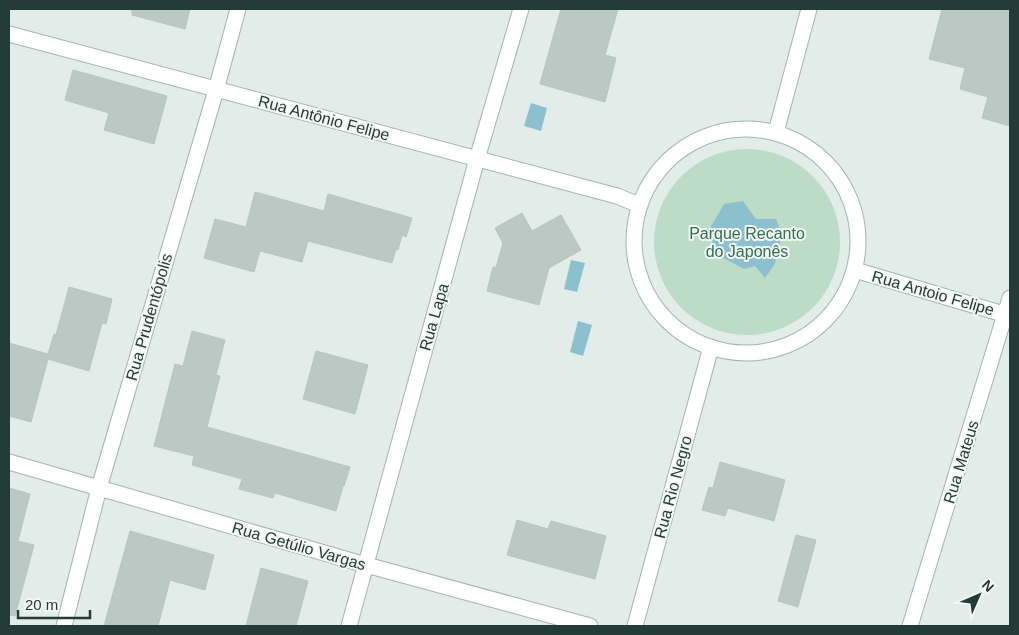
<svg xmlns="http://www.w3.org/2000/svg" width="1019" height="635" viewBox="0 0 1019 635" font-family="Helvetica,sans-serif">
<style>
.green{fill:#bcdcc7}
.water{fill:#8dc0ce}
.building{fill:#bbc9c4;stroke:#b5c5bf}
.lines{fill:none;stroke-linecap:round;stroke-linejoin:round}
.street-casing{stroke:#a5b4af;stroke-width:17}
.secondary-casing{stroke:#a1b7b1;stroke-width:17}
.street{stroke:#fff;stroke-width:15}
.secondary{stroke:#fff;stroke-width:15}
.labels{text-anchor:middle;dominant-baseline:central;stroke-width:4;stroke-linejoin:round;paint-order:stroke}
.street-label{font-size:16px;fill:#233c37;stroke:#f3f8f6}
.park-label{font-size:16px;fill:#2f714d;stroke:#f3f8f6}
</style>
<rect width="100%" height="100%" fill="#e2ece8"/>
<path class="green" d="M654 242a93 93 0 1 1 186 0a93 93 0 1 1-186 0Z"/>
<path class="water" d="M 531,103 L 547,108 L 541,131 L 524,126 Z
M 743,201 L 756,219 L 776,219 L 782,235 L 775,264 L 765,278 L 755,266 L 744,269 L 716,254 L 709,230 L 724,204 Z
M 571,260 L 585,263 L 577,292 L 564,289 Z
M 578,321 L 592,325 L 583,356 L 570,352 Z"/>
<path class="building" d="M 132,9 L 190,9 L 185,29 L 132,15 Z
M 561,9 L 618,9 L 605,55 L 616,58 L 605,102 L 540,84 Z
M 942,9 L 1010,9 L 1010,126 L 982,118 L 988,97 L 960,89 L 965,68 L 929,59 Z
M 73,70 L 167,96 L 154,144 L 104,130 L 109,113 L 65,100 Z
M 255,192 L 324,211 L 328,194 L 412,218 L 406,237 L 402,235 L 398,250 L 396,249 L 392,263 L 308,241 L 302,262 L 260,251 L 254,272 L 204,258 L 215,219 L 246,227 Z
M 522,213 L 532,231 L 561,215 L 581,250 L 549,268 L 539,305 L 487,291 L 493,267 L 496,267 L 503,243 L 495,228 Z
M 69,287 L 112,299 L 106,324 L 102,323 L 89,371 L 48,359 L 31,422 L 9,416 L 9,343 L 48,354 L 54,334 L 56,335 Z
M 192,331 L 225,340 L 216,375 L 220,376 L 207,427 L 350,467 L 344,486 L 343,486 L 336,511 L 275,493 L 273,498 L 239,489 L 242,479 L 192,465 L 194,456 L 154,446 L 175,364 L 183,366 Z
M 316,351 L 368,365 L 355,414 L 303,399 Z
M 720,462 L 785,480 L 774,521 L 728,508 L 725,516 L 702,510 L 709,487 L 713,488 Z
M 9,488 L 30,494 L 18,541 L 34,545 L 15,616 L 9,615 Z
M 517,520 L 548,529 L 551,521 L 606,536 L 595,579 L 507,555 Z
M 130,531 L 214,555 L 205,590 L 170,580 L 158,626 L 104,626 Z
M 796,535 L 816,540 L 798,607 L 778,601 Z
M 261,568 L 308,581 L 296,626 L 246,626 Z"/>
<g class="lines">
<g class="street-casing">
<path id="street" d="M 776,132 L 809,9
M 9,462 L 359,563 L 590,626
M 64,626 L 99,488 L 216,90 L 238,9
M 349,626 L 477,159 L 521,9
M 635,626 L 711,347
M 910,626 L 1010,298"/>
</g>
<g class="secondary-casing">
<path id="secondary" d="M 9,34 L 617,196 L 639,205
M634 241a112 112 0 1 1 224 0a112 112 0 1 1-224 0Z
M 855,270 L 1010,316"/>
</g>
<use href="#street" class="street"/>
<use href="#secondary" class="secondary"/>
</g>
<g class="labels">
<g class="street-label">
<text transform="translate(324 118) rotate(15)">Rua Antônio Felipe</text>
<text transform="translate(933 293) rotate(16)">Rua Antoio Felipe</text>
<text transform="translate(149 317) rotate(-74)">Rua Prudentópolis</text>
<text transform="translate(434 317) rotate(-74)">Rua Lapa</text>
<text transform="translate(961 462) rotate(-73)">Rua Mateus</text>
<text transform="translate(673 487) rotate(-75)">Rua Rio Negro</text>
<text transform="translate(299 546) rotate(16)">Rua Getúlio Vargas</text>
</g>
<g class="park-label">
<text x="747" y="233">Parque Recanto<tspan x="747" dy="18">do Japonês</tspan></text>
</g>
</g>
<rect width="1019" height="635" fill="none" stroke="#233c37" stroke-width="20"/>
<g transform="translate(979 595) rotate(45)" stroke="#f3f8f6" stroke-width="4" paint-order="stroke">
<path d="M0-4L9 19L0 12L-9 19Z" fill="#233c37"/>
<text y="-8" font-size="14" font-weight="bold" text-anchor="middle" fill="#233c37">N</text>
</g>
<path d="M18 610v8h72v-8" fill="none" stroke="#233c37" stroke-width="2.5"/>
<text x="25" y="610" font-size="15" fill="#233c37" stroke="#f3f8f6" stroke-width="4" paint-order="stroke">20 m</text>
</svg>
